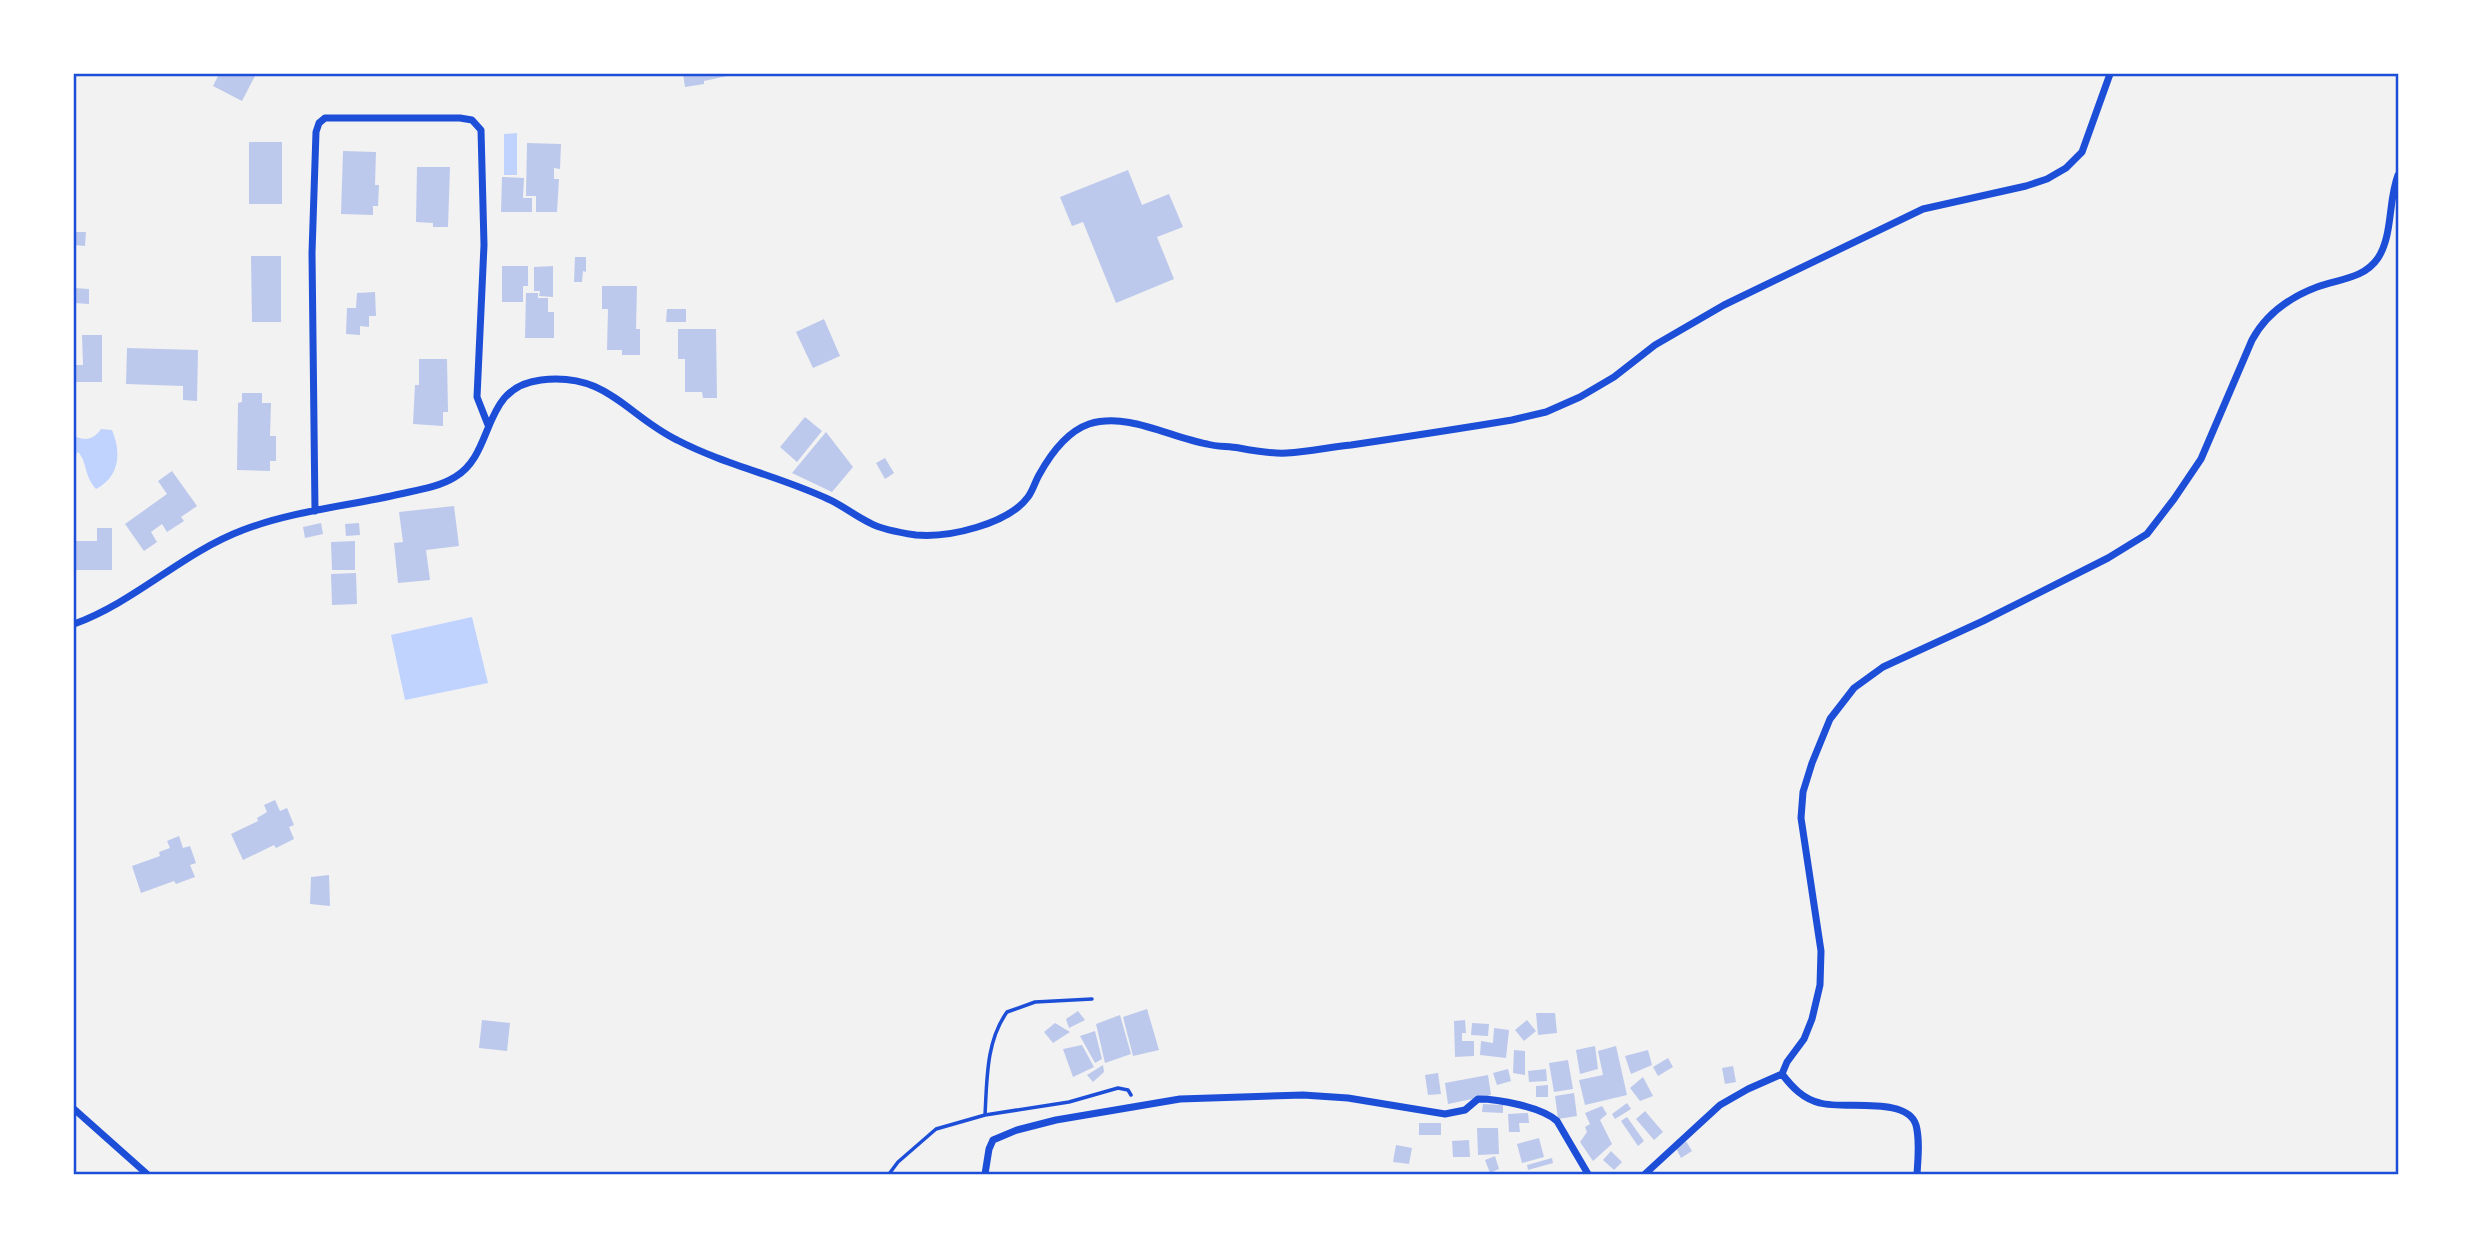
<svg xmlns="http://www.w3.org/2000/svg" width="2472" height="1248" viewBox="0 0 2472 1248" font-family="'Open Sans',sans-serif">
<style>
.water{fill:#bfd3fe}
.building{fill:#bdc9ec}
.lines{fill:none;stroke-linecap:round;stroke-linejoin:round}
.path{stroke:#1d4ed8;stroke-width:3.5}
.minor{stroke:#1d4ed8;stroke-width:7}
.neatline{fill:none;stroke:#1d4ed8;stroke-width:2.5}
</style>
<rect width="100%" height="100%" fill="#f2f2f2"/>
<path class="water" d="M 517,133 L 517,175 L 504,175 L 504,134 Z
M 101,429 L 112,430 C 122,454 119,477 96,489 C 83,474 88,463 78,452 L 74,456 L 74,436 C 86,441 93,440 101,429 Z
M 472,617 L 488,683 L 405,700 L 391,635 Z"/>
<path class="building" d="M 219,74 L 256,74 L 242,101 L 213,86 Z
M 683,74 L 732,74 L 732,75 L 704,81 L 704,84 L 685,87 Z
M 249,142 L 282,142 L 282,204 L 249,204 Z
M 527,143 L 561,144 L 560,169 L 554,168 L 554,179 L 559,179 L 557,212 L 536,212 L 536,196 L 526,196 Z
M 343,151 L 376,152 L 375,185 L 379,185 L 378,206 L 373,206 L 373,215 L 341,214 Z
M 417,167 L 450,167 L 448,227 L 433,227 L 433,223 L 416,222 Z
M 1128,170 L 1142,205 L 1169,194 L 1183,227 L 1157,237 L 1174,279 L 1116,303 L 1083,222 L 1072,226 L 1060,197 Z
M 502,177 L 524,178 L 523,198 L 532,198 L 532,212 L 501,212 Z
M 74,232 L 86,232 L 85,246 L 74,245 Z
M 251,256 L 281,256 L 281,322 L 252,322 Z
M 575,257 L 586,257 L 586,272 L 583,271 L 582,282 L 574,282 Z
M 502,266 L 528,266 L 528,286 L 523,286 L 523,302 L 502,302 Z
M 553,266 L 553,297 L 539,296 L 540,291 L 534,291 L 534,267 Z
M 602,286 L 637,286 L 636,329 L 640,329 L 640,355 L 622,355 L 622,350 L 607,350 L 608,309 L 602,309 Z
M 74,288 L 89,289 L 89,304 L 74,303 Z
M 375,292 L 376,316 L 369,316 L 369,327 L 360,326 L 360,335 L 346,334 L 347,308 L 356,308 L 357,293 Z
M 526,293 L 538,293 L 538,298 L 548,298 L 548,312 L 554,312 L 554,338 L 525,338 Z
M 667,309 L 686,309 L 686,322 L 666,322 Z
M 824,319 L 840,356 L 813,368 L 796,332 Z
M 678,329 L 716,329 L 717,398 L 703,398 L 702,392 L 685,392 L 685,359 L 678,359 Z
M 82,335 L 102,335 L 102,382 L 74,382 L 74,365 L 83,365 Z
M 127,348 L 198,350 L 197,401 L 183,400 L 183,386 L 126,384 Z
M 419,359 L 447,359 L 448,412 L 443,412 L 443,426 L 413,424 L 415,385 L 419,385 Z
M 242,393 L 262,393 L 262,403 L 271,403 L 270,436 L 276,436 L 276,461 L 270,461 L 270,471 L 237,470 L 238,403 L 242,402 Z
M 805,417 L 822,431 L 797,462 L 780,447 Z
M 826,432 L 853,467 L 832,492 L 792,473 Z
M 885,458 L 894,473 L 885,479 L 876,463 Z
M 172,471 L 197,506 L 181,517 L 184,521 L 167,532 L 162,524 L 151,532 L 157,542 L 144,551 L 125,524 L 167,494 L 158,481 Z
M 454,506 L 459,546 L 426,550 L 430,580 L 398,583 L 394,543 L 403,542 L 399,512 Z
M 321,523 L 323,534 L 305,538 L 303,527 Z
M 359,523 L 360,535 L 346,536 L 345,524 Z
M 97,528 L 112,528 L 112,570 L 74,570 L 74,541 L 97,541 Z
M 355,541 L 355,570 L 332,570 L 331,542 Z
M 356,573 L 357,604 L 332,605 L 331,574 Z
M 275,800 L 280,811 L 287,808 L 294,825 L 289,827 L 294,839 L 276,848 L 274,845 L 243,860 L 231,834 L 258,821 L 257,818 L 267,812 L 264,805 Z
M 179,836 L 183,848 L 190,846 L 196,863 L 190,865 L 195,877 L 176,884 L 174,881 L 141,893 L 132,866 L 160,856 L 159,852 L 170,848 L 167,841 Z
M 329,875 L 330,906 L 310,904 L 311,877 Z
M 1147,1009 L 1159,1050 L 1133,1056 L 1123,1017 Z
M 1078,1011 L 1085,1020 L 1069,1028 L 1066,1019 Z
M 1536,1013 L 1555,1013 L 1557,1033 L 1538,1035 Z
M 1120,1015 L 1131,1054 L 1105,1063 L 1096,1024 Z
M 482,1020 L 510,1023 L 507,1051 L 479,1048 Z
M 1465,1020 L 1466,1033 L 1462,1033 L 1462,1041 L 1474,1041 L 1474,1056 L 1455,1057 L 1454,1021 Z
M 1527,1020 L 1536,1031 L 1524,1041 L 1515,1030 Z
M 1055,1023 L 1070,1032 L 1053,1043 L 1044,1032 Z
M 1472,1023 L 1489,1024 L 1488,1036 L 1471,1035 Z
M 1494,1028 L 1509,1030 L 1506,1058 L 1480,1055 L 1481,1041 L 1493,1043 Z
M 1095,1031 L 1102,1059 L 1095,1063 L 1080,1036 Z
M 1082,1045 L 1094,1067 L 1073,1077 L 1063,1049 Z
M 1595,1046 L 1598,1069 L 1580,1074 L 1576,1050 Z
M 1616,1046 L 1627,1095 L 1585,1105 L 1579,1080 L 1603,1075 L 1598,1051 Z
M 1514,1050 L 1525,1051 L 1525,1075 L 1513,1073 Z
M 1648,1050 L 1652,1065 L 1631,1074 L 1625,1056 Z
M 1668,1058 L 1673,1067 L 1658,1076 L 1653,1067 Z
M 1568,1060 L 1573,1089 L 1554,1092 L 1549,1063 Z
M 1103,1065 L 1104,1072 L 1093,1082 L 1087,1075 Z
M 1733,1066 L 1736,1082 L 1725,1084 L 1722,1068 Z
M 1508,1069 L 1511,1081 L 1497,1085 L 1493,1073 Z
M 1546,1069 L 1547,1081 L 1529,1082 L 1528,1071 Z
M 1438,1073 L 1441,1094 L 1428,1095 L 1425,1075 Z
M 1488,1075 L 1491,1095 L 1448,1104 L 1445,1083 Z
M 1643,1077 L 1653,1096 L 1640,1101 L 1630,1088 Z
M 1548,1085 L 1548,1097 L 1536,1097 L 1536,1086 Z
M 1574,1093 L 1577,1116 L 1558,1119 L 1555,1096 Z
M 1627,1103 L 1631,1109 L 1615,1119 L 1612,1114 Z
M 1483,1104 L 1503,1105 L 1503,1113 L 1482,1112 Z
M 1602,1106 L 1607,1114 L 1600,1120 L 1612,1144 L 1593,1161 L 1580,1142 L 1587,1132 L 1585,1127 L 1590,1124 L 1585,1113 Z
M 1645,1111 L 1663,1132 L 1654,1140 L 1636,1119 Z
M 1528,1113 L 1529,1123 L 1519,1123 L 1520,1132 L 1509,1132 L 1508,1114 Z
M 1627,1117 L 1644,1141 L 1638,1146 L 1621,1121 Z
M 1419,1123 L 1441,1123 L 1441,1135 L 1419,1135 Z
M 1477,1128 L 1498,1128 L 1499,1154 L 1478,1155 Z
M 1539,1138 L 1544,1157 L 1522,1163 L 1517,1144 Z
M 1469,1140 L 1470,1157 L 1453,1157 L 1452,1141 Z
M 1686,1141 L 1692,1151 L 1681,1158 L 1676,1148 Z
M 1396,1145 L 1412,1148 L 1409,1164 L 1393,1162 Z
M 1611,1151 L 1622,1162 L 1614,1170 L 1603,1160 Z
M 1495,1156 L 1499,1169 L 1490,1173 L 1485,1160 Z
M 1552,1158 L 1553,1163 L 1528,1170 L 1527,1165 Z"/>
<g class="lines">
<path class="path" d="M 985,1115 L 1069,1102 L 1118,1088 L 1128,1090 L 1131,1095
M 889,1174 L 898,1162 L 936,1129 L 985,1115 C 987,1080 986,1041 1007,1012 L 1035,1002 L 1092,999"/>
<path class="minor" d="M 315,511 L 312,253 L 316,132 L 319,123 L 325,118 L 460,118 L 472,120 L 481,130 L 484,245 L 477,397 L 488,425
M 74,624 C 135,602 182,553 243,530 C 293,511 348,506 400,494 C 418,490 439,487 455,477 C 496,453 480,387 541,380 C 607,372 626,415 677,440 C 725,465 779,476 828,499 C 842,505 855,516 870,523 C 883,530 902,533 916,535 C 949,538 1008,524 1028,497 C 1033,490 1035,482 1039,475 C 1050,455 1066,432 1089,424 C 1128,412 1169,437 1207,444 C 1217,447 1228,446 1239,448 C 1255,451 1271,454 1287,453 C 1309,452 1330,447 1351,445 C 1405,437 1458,429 1512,420 L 1546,412 L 1580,397 L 1614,377 L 1655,345 L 1724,305 L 1923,209 L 2026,186 L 2047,179 L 2066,168 L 2082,152 L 2110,74
M 74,1109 L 147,1174
M 985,1174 L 989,1149 L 993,1140 L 1017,1130 L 1056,1120 L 1180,1099 L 1303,1095 L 1348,1098 L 1445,1114 L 1465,1110 L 1478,1099 C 1499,1099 1541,1107 1557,1121 L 1588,1174
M 1645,1174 L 1720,1105 L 1748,1089 L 1782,1074
M 1917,1174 C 1918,1159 1920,1140 1916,1125 C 1907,1096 1844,1110 1820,1103 C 1803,1099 1792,1087 1782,1074 L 1787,1062 L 1804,1039 L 1812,1019 L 1820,985 L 1821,951 L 1801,818 L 1803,792 L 1812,763 L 1830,719 L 1854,688 L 1883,667 L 1983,621 L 2108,558 L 2147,534 L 2174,499 L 2201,459 L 2252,340 C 2266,314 2288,298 2317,287 C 2338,279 2364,279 2378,258 C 2393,235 2388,201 2398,175"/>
</g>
<rect width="2472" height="1248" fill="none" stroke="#ffffff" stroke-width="150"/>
<rect x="75" y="75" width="2322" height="1098" class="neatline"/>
</svg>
